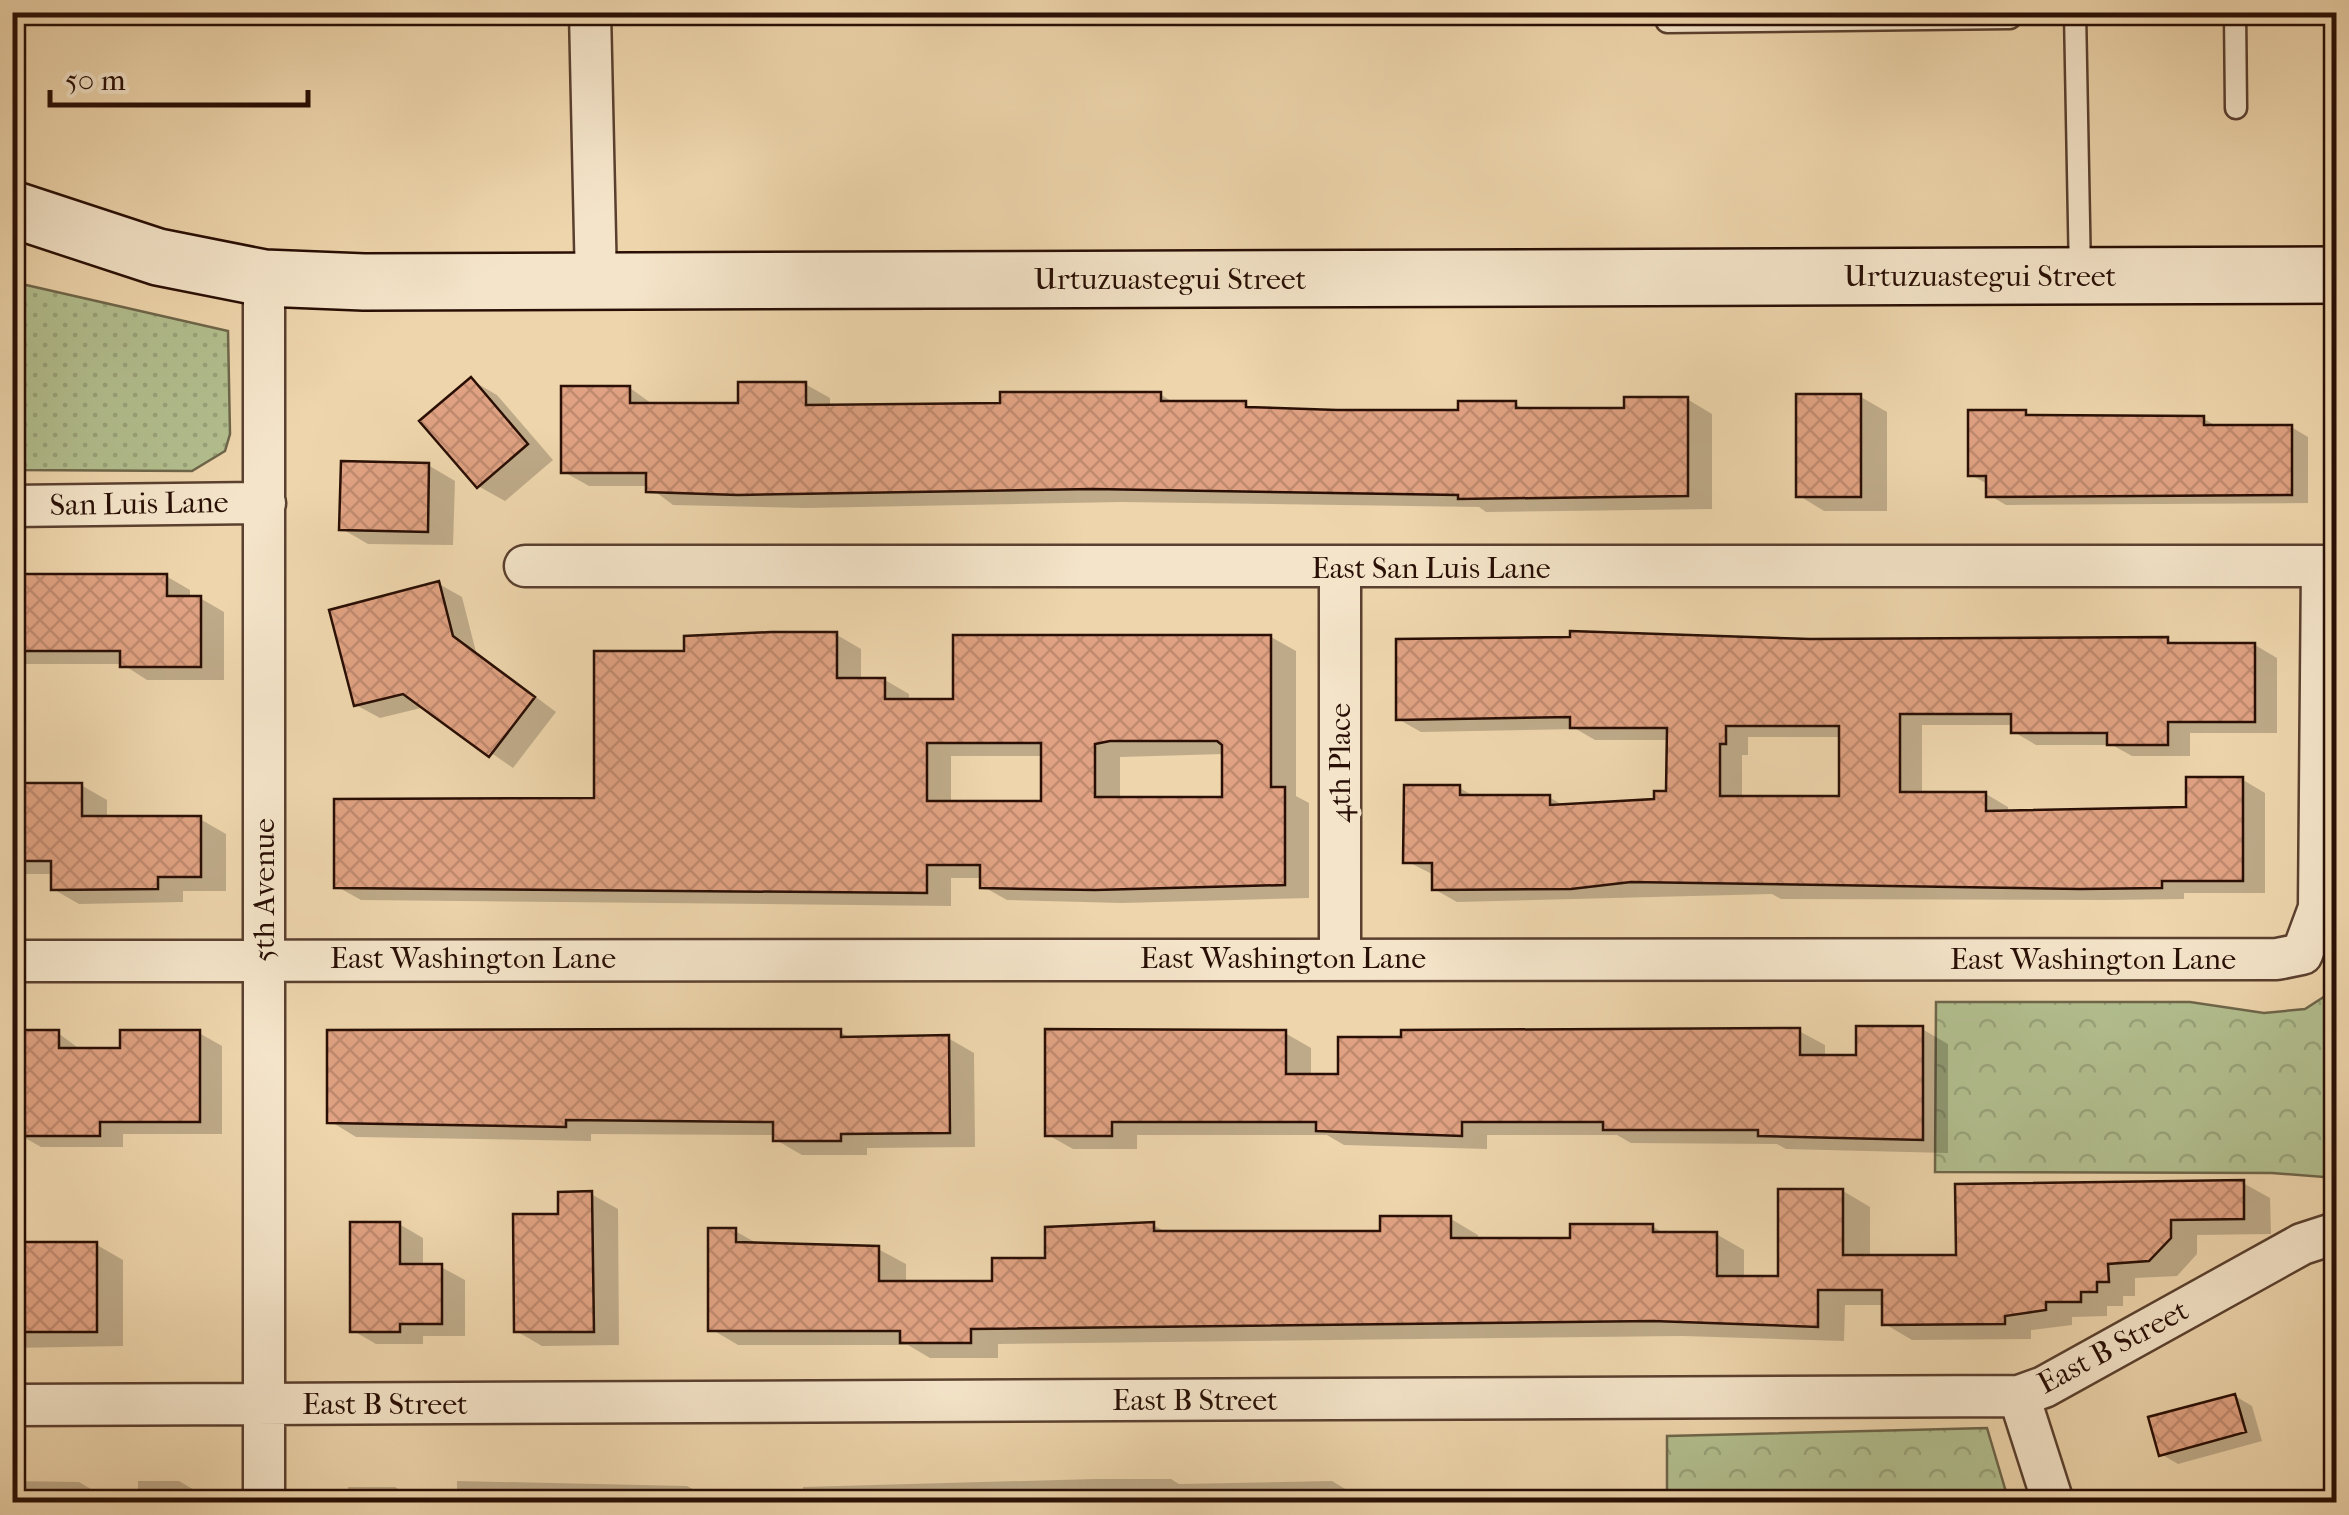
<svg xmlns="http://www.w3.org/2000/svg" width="2349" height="1515" viewBox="0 0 2349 1515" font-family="'IM FELL French Canon',serif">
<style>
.grass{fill:url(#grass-dots);stroke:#6e664a;stroke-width:2.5}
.park{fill:url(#park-crowns);stroke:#6e664a;stroke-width:2.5}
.shadow{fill:#0003;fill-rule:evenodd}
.building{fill:url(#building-cross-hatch);stroke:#290f05;stroke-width:2.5;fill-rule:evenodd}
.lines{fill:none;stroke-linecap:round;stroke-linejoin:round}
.service-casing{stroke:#5a402f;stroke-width:25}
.minor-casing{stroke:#5a402f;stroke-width:45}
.secondary-casing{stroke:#290f05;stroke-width:60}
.service{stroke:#f4e4c9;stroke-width:20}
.minor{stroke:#f4e4c9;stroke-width:40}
.secondary{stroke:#f4e4c9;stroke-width:55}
.labels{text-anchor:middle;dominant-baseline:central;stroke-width:8;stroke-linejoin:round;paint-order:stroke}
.street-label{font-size:30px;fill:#290f05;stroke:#f4e4c9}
</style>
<defs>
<pattern id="grass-dots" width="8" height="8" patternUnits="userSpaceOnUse" patternTransform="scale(2.5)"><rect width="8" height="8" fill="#b2be8e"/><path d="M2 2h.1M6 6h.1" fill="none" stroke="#99a279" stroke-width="1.8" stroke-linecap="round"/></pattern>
<pattern id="park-crowns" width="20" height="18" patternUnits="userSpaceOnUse" patternTransform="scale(2.5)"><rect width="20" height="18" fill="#b2be8e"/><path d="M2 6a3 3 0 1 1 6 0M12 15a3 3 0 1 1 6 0" fill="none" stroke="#99a279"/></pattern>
<pattern id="building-cross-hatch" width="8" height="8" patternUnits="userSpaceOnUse" patternTransform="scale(2.5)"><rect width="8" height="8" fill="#e0a282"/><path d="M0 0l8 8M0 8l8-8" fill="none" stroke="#c08a6f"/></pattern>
</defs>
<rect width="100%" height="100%" fill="#eed5ac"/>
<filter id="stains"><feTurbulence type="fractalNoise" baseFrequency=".002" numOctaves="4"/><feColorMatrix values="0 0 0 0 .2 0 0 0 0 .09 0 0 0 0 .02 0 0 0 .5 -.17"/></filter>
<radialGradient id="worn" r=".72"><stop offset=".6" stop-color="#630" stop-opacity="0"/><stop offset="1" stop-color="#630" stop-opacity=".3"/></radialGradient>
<path class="grass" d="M 13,282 L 228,331 L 230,434 L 225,451 L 192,471 L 15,470 Z"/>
<path class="park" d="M 2336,989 L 2336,1178 L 2272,1173 L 1935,1172 L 1936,1002 L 2190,1002 L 2264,1013 L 2305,1009 Z
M 1987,1428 L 2009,1502 L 1667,1502 L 1667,1436 Z"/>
<path class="shadow" d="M 12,356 L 20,360 L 20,443 L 12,443 Z
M 471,380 L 497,395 L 553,460 L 505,501 L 478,486 Z
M 805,384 L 830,398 L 830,407 L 1003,406 L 1160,394 L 1176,404 L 1245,404 L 1256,410 L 1461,413 L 1515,404 L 1528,411 L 1626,411 L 1687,399 L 1712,414 L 1712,509 L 1486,512 L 1479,507 L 1120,502 L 805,508 L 673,505 L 648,486 L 589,486 L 564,472 L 630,388 L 655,406 L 740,406 Z
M 1861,397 L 1887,412 L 1887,511 L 1824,511 L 1798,495 Z
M 2025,413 L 2034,418 L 2204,419 L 2218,427 L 2291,427 L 2308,437 L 2308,503 L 2006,505 L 1989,495 L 1989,485 L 1971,475 Z
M 428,465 L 455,481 L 453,545 L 368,544 L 342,529 Z
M 166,576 L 190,590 L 190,598 L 200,598 L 224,612 L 224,680 L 147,680 L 122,664 L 22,664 L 22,699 L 12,699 L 12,608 Z
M 439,584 L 462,597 L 476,652 L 556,712 L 513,768 L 425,707 L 380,718 L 356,705 Z
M 1573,633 L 1810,642 L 2167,640 L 2176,645 L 2255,645 L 2277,658 L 2277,733 L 2190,733 L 2190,756 L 2132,756 L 2112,745 L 2036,745 L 2014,732 L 2014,725 L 1922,725 L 1922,794 L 1986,794 L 2008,807 L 2008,813 L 2188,810 L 2243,780 L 2265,793 L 2265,893 L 2184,893 L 2184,899 L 2105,900 L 1781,899 L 1772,894 L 1457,902 L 1434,889 L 1434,875 L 1406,861 L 1460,788 L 1475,797 L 1549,797 L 1566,807 L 1656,802 L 1669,793 L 1669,740 L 1595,740 L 1576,729 L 1421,732 L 1398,719 L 1573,640 ZM 1748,737 L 1842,737 L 1842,798 L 1742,798 L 1742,755 L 1748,755 Z
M 837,635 L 861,649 L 861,680 L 885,680 L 909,694 L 909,702 L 956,702 L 1271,637 L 1296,651 L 1296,796 L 1309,803 L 1309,898 L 1122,903 L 1007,900 L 982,886 L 982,878 L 951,878 L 951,906 L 361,900 L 336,886 L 596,801 L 686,654 ZM 1224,754 L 1224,799 L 1120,799 L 1120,757 ZM 951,756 L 1043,756 L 1043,803 L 951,803 Z
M 81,785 L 107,800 L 107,819 L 200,819 L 226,834 L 226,891 L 183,891 L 183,902 L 79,904 L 53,889 L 53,874 L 12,874 L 12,786 Z
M 1922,1029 L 1948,1044 L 1948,1153 L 1786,1149 L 1777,1144 L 1631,1143 L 1617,1135 L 1487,1135 L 1487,1149 L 1344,1145 L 1327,1135 L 1137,1135 L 1137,1149 L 1073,1149 L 1048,1135 L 1285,1033 L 1311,1048 L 1311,1076 L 1341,1076 L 1799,1031 L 1825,1045 L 1825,1058 L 1859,1058 Z
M 840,1032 L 853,1039 L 948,1038 L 974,1053 L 975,1147 L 867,1148 L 867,1155 L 802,1155 L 776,1140 L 776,1135 L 591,1134 L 591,1141 L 356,1137 L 330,1121 Z
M 12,1033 L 58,1033 L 81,1050 L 122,1050 L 199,1033 L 222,1046 L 222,1134 L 123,1134 L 123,1147 L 41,1147 L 18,1134 L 18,1115 L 12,1115 Z
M 2243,1183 L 2270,1198 L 2271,1234 L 2197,1235 L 2197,1254 L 2177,1276 L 2135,1278 L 2135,1296 L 2123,1296 L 2123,1306 L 2107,1306 L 2107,1316 L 2072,1317 L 2072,1325 L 2031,1330 L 2031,1339 L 1912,1340 L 1885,1324 L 1885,1305 L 1845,1305 L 1844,1341 L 1682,1336 L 998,1344 L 998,1358 L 930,1358 L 908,1345 L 738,1345 L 711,1329 L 735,1231 L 760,1245 L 878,1249 L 906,1264 L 906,1284 L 995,1284 L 1047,1260 L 1153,1225 L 1168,1233 L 1382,1233 L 1451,1219 L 1478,1235 L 1478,1241 L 1573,1241 L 1652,1226 L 1666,1234 L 1716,1234 L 1744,1250 L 1744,1278 L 1780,1278 L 1843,1191 L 1870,1207 L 1870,1258 L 1958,1258 Z
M 591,1194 L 618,1209 L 619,1345 L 542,1346 L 516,1331 L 561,1216 Z
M 399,1224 L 423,1238 L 423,1267 L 441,1267 L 465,1280 L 465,1336 L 423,1336 L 423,1344 L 376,1344 L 352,1330 Z
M 12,1237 L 26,1245 L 97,1245 L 123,1260 L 123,1346 L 12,1348 Z
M 2235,1396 L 2252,1406 L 2262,1441 L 2178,1464 L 2161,1454 Z
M 1094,1479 L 1171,1479 L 1179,1484 L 1332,1481 L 1355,1495 L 1355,1502 L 348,1502 L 348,1487 L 395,1487 L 420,1502 L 457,1502 L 457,1481 L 687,1486 L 700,1493 L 803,1494 L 803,1487 Z
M 12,1481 L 79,1482 L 101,1495 L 101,1501 L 138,1501 L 138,1481 L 179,1481 L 201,1494 L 201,1502 L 12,1502 Z
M 1394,1498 L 1468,1498 L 1476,1502 L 1394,1502 Z"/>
<path class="building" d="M 471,377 L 528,444 L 477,488 L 419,421 Z
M 738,382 L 806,382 L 806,405 L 1000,403 L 1000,392 L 1161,392 L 1161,401 L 1246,401 L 1246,407 L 1337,410 L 1458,410 L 1458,401 L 1516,401 L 1516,408 L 1624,408 L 1624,397 L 1688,397 L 1688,496 L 1458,499 L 1458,495 L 1093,489 L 738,495 L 646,492 L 646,473 L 561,473 L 561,386 L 630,386 L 630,403 L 738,403 Z
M 1796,394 L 1861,394 L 1861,497 L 1796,497 Z
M 1968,410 L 2026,410 L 2026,415 L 2204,416 L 2204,425 L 2292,425 L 2292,495 L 1986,497 L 1986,476 L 1968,476 Z
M 341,461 L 429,463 L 428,532 L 339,530 Z
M 18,574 L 167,574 L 167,596 L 201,596 L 201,667 L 120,667 L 120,651 L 18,651 Z
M 439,581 L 453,636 L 535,697 L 489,757 L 403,694 L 354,706 L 329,610 Z
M 1570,631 L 1810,639 L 2168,637 L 2168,643 L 2255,643 L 2255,722 L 2168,722 L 2168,745 L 2107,745 L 2107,733 L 2011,733 L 2011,714 L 1900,714 L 1900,792 L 1986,792 L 1986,811 L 2186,807 L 2186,777 L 2243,777 L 2243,881 L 2162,881 L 2162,888 L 2080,889 L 1631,882 L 1571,889 L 1432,890 L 1432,863 L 1403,863 L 1404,785 L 1460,785 L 1460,795 L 1550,795 L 1550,805 L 1654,799 L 1654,791 L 1666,791 L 1667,728 L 1570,728 L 1570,717 L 1396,720 L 1396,639 L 1570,637 ZM 1726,726 L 1839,726 L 1839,796 L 1720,796 L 1720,744 L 1726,744 Z
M 771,632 L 837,632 L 837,678 L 885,678 L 885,699 L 953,699 L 953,635 L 1271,635 L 1271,787 L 1285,787 L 1285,885 L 1095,890 L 980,888 L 980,865 L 927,865 L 927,893 L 334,888 L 334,799 L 594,798 L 594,651 L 684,651 L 684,636 ZM 1110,741 L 1217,741 L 1222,745 L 1222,797 L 1095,797 L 1095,744 ZM 927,743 L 1041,743 L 1041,801 L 927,801 Z
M 17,783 L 82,783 L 82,816 L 201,816 L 201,877 L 158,877 L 158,889 L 51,890 L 51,861 L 17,861 Z
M 1856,1026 L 1923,1026 L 1923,1140 L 1758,1136 L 1758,1130 L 1603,1130 L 1603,1122 L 1462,1122 L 1462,1136 L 1316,1131 L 1316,1122 L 1112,1122 L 1112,1136 L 1045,1136 L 1045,1029 L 1286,1030 L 1286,1074 L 1338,1074 L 1338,1037 L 1401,1037 L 1401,1030 L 1800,1028 L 1800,1055 L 1856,1055 Z
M 684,1029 L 841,1029 L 841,1037 L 949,1035 L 950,1133 L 841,1134 L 841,1141 L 773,1141 L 773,1122 L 566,1120 L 566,1127 L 327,1123 L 327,1030 Z
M 15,1030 L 59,1030 L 59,1048 L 120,1048 L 120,1030 L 200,1030 L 200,1122 L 100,1122 L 100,1136 L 15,1136 Z
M 2244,1180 L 2244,1219 L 2171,1220 L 2171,1238 L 2149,1261 L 2108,1264 L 2109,1282 L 2097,1282 L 2097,1292 L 2081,1292 L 2081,1302 L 2046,1302 L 2046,1310 L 2005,1316 L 2005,1324 L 1882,1325 L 1882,1290 L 1818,1290 L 1818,1327 L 1653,1321 L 971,1329 L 971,1343 L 900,1343 L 900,1331 L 708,1331 L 708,1228 L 736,1228 L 736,1242 L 879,1246 L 879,1281 L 992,1281 L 992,1258 L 1045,1258 L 1045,1227 L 1154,1222 L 1154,1231 L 1380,1231 L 1380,1216 L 1451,1216 L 1451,1238 L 1570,1238 L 1570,1224 L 1653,1224 L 1653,1232 L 1717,1232 L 1717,1276 L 1778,1276 L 1778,1189 L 1843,1189 L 1843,1255 L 1956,1255 L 1955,1184 Z
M 592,1191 L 594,1332 L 514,1332 L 513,1214 L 558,1214 L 558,1192 Z
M 350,1222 L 400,1222 L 400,1264 L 442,1264 L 442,1324 L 400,1324 L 400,1332 L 350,1332 Z
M 12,1242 L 97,1242 L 97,1332 L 12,1332 Z
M 2235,1394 L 2246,1432 L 2159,1456 L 2148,1417 Z"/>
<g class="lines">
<g class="service-casing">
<path id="service" d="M 1667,12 L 1667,22 L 2010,18 L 2010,12
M 2075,12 L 2080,275
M 2235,12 L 2236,108"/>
</g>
<g class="minor-casing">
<path id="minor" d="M 590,12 L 596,282
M 12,506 L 265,503
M 525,566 L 2336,566
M 1340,568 L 1340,958
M 12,961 L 2277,959 L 2302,954 L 2319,908 L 2322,566
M 2019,1396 L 2053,1502
M 12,1405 L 2019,1396 L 2044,1387 L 2302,1244 L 2336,1233
M 264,1502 L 264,278"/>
</g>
<g class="secondary-casing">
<path id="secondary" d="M 12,209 L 158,257 L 264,278 L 364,282 L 2336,275"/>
</g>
<use href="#service" class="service"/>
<use href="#minor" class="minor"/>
<use href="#secondary" class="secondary"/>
</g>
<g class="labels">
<g class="street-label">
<text x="1980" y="276">Urtuzuastegui Street</text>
<text x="1170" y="279">Urtuzuastegui Street</text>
<text transform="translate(139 504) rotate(-1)">San Luis Lane</text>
<text x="1431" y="568">East San Luis Lane</text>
<text transform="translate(1340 763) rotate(-90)">4th Place</text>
<text transform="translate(264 890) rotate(-90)">5th Avenue</text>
<text x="473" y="958">East Washington Lane</text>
<text x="1283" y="958">East Washington Lane</text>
<text x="2093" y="959">East Washington Lane</text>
<text transform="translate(2113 1347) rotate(-28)">East B Street</text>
<text x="1195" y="1400">East B Street</text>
<text x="385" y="1404">East B Street</text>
</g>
</g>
<rect width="2349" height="1515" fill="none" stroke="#eed5ac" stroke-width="50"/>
<rect x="15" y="15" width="2319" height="1485" fill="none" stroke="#290f05" stroke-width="5"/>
<rect x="25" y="25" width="2299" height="1465" fill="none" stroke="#290f05" stroke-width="2.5"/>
<path d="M50 90v15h258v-15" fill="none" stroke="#290f05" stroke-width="5"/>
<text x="65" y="90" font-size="30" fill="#290f05" stroke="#f4e4c9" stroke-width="8" paint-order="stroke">50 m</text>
<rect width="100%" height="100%" filter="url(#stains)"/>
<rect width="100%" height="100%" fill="url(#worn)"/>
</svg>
